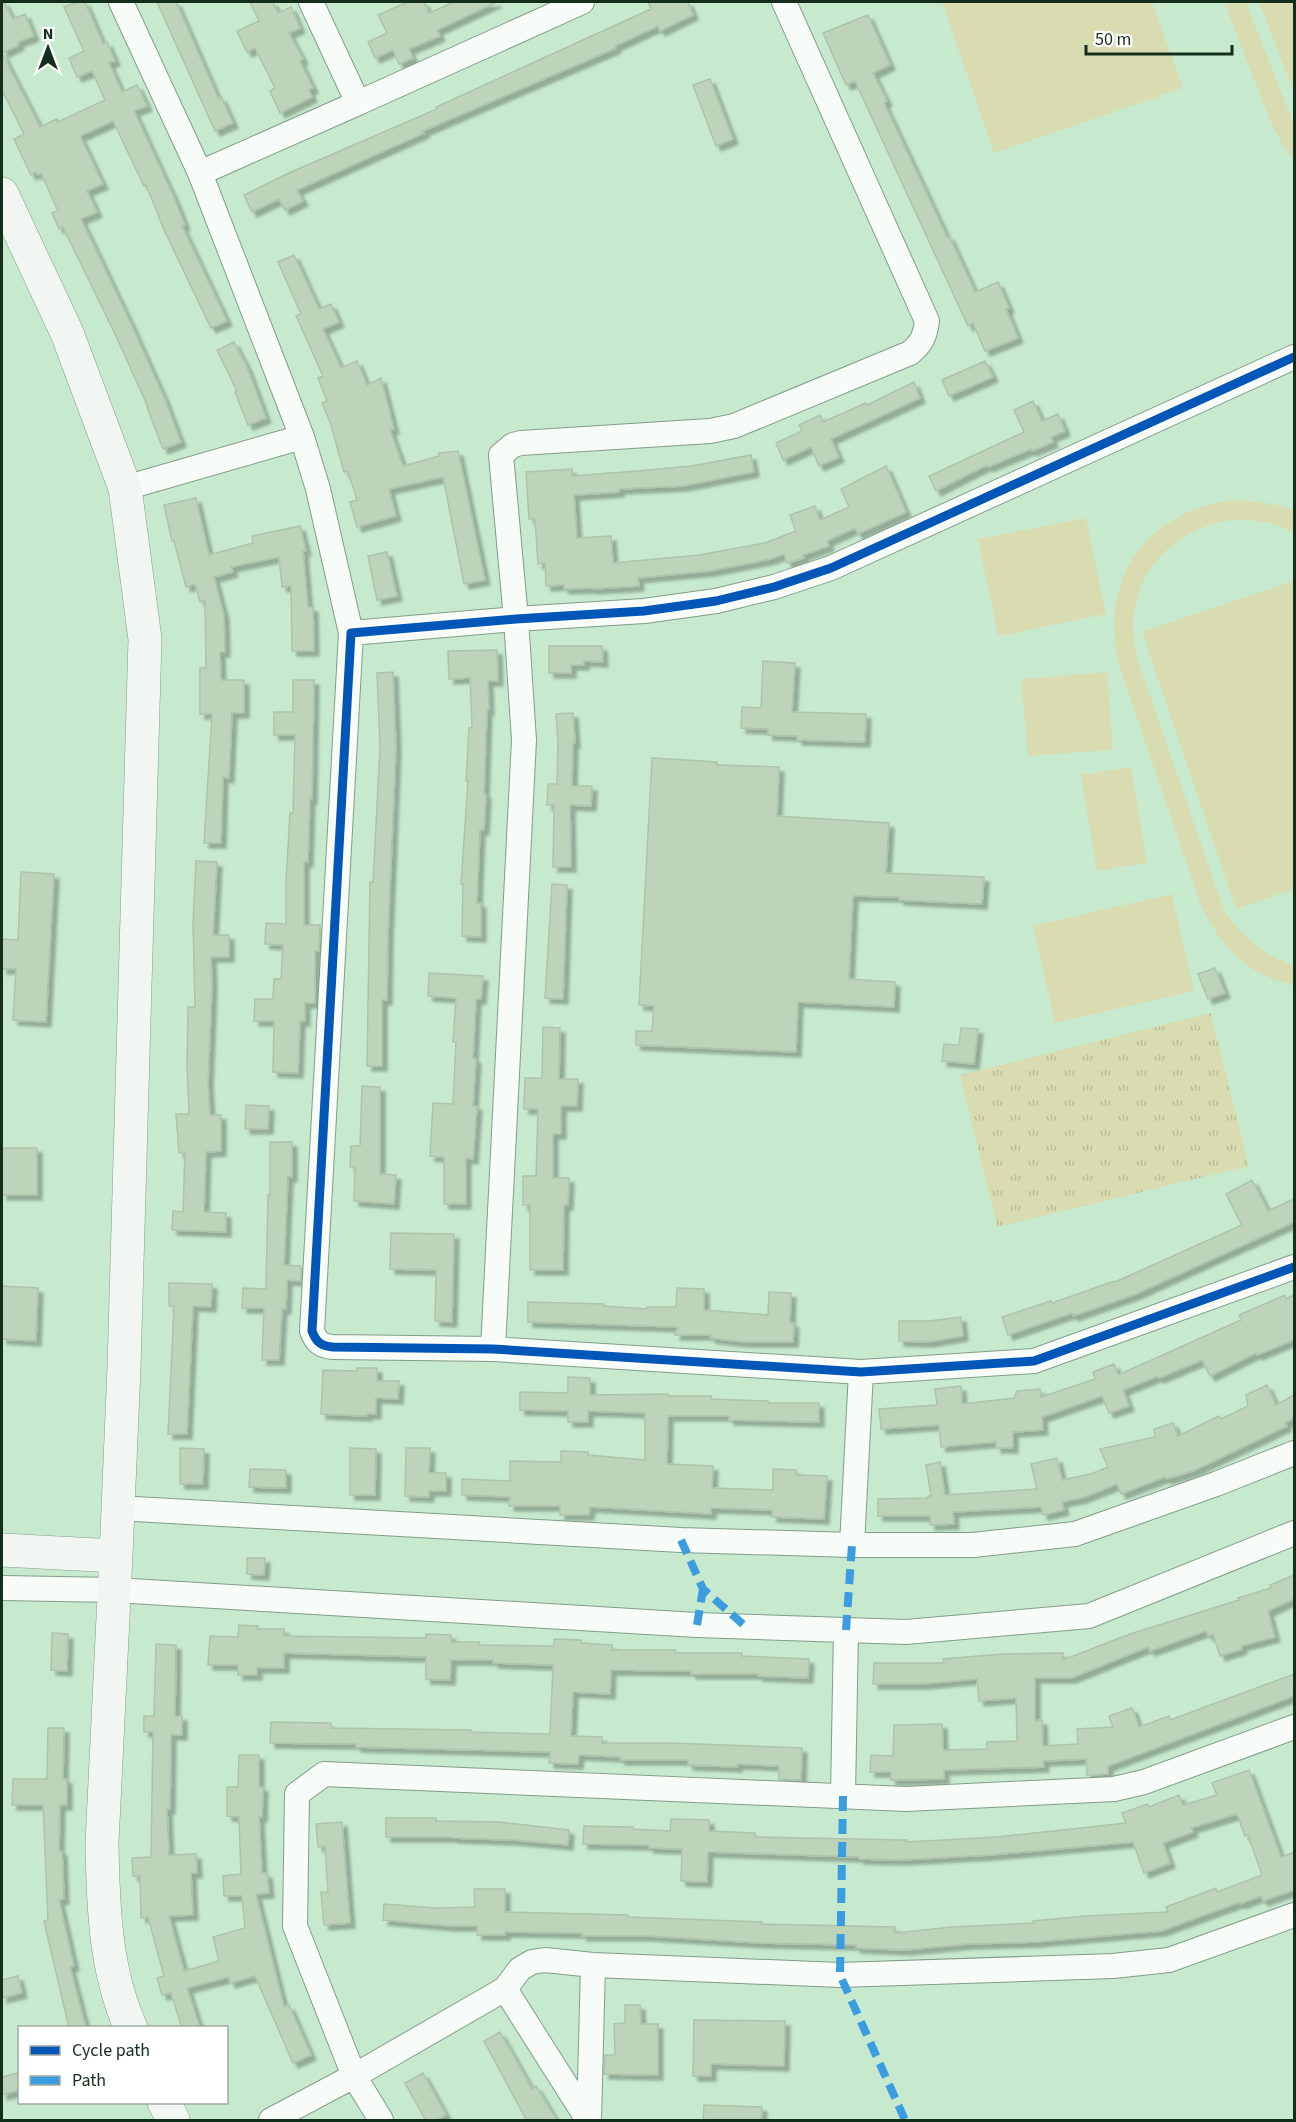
<svg xmlns="http://www.w3.org/2000/svg" width="1296" height="2122" viewBox="0 0 1296 2122" font-family="'Source Sans 3',sans-serif">
<style>
.grass{fill:#d8dcb0}
.park{fill:url(#park-tufts)}
.building{fill:#bdd4bb;stroke:#adc3ab;stroke-width:1.5;filter:url(#shadow)}
.lines{fill:none;stroke-linecap:round;stroke-linejoin:round}
.street-casing{stroke:#829d89;stroke-width:26}
.secondary-casing{stroke:#829d89;stroke-width:34}
.street{stroke:#f7fcf8;stroke-width:24}
.secondary{stroke:#f2f6f2;stroke-width:33}
.quiet{stroke:#3b9ddf;stroke-width:8;stroke-dasharray:15 8;stroke-linecap:butt}
.cycleway-casing{stroke:#fff;stroke-width:13}
.cycleway{stroke:#0057b8;stroke-width:9}
</style>
<defs>
<pattern id="park-tufts" width="24" height="20" patternUnits="userSpaceOnUse" patternTransform="scale(1.5)"><rect width="24" height="20" fill="#d8dcb0"/><path d="M3 7l-1-3M5 7V3M7 7l1-3M15 17l-1-3M17 17v-4M19 17l1-3" fill="none" stroke="#b8bd97"/></pattern>
<filter id="shadow"><feDropShadow dx="5" dy="5" stdDeviation="1.5" flood-color="#0004"/></filter>
</defs>
<rect width="100%" height="100%" fill="#c7eacf"/>
<path class="grass" d="M 942,2 L 1152,2 L 1183,88 L 994,153 Z
M 1224,2 L 1246,2 L 1294,125 L 1294,161 L 1281,142 L 1271,123 Z
M 1259,2 L 1294,2 L 1294,93 Z
M 1232,500 C 1254,500 1273,503 1294,510 L 1294,533 C 1231,498 1150,535 1135,606 C 1131,625 1134,643 1138,661 L 1224,910 C 1242,937 1263,956 1294,965 L 1294,985 C 1248,977 1216,942 1199,900 L 1120,668 C 1097,580 1144,513 1232,500 Z
M 1086,518 L 1106,614 L 998,636 L 978,539 Z
M 1294,581 L 1294,889 L 1236,909 L 1142,632 Z
M 1107,672 L 1113,750 L 1028,756 L 1021,679 Z
M 1131,767 L 1147,863 L 1097,871 L 1081,775 Z
M 1172,894 L 1194,991 L 1055,1023 L 1033,926 Z"/>
<path class="park" d="M 1211,1013 L 1249,1166 L 997,1227 L 960,1075 Z"/>
<path class="building" d="M 2,2 L 4,2 L 13,19 L 25,14 L 34,36 L 18,42 L 19,45 L 2,53 L 40,127 L 57,119 L 58,122 L 105,100 L 92,71 L 77,77 L 69,58 L 84,51 L 64,7 L 77,2 L 85,2 L 103,44 L 107,42 L 115,61 L 109,63 L 122,92 L 137,85 L 147,106 L 134,111 L 175,200 L 185,225 L 182,226 L 227,321 L 211,328 L 165,232 L 146,185 L 144,186 L 113,121 L 80,136 L 103,184 L 87,191 L 97,212 L 81,219 L 132,326 L 165,400 L 181,442 L 163,449 L 147,407 L 148,407 L 115,334 L 63,227 L 59,229 L 52,213 L 58,211 L 41,173 L 38,175 L 36,172 L 31,175 L 14,139 L 24,134 L 2,90 Z
M 157,2 L 176,2 L 218,98 L 221,97 L 233,123 L 215,131 Z
M 250,2 L 273,2 L 278,13 L 291,7 L 300,28 L 289,33 L 303,59 L 300,61 L 313,88 L 309,90 L 312,97 L 280,113 L 270,91 L 275,88 L 255,48 L 247,52 L 237,31 L 259,21 Z
M 407,2 L 424,2 L 429,13 L 454,2 L 497,2 L 437,30 L 440,36 L 409,49 L 413,58 L 399,64 L 393,50 L 375,58 L 368,42 L 387,33 L 378,15 Z
M 648,2 L 688,2 L 693,15 L 660,31 L 658,26 L 615,46 L 616,48 L 423,131 L 424,133 L 297,190 L 303,201 L 285,210 L 279,199 L 252,212 L 244,195 L 289,173 L 437,109 L 436,107 L 651,9 Z
M 868,15 L 890,65 L 873,73 L 887,101 L 884,103 L 947,237 L 949,236 L 975,292 L 998,282 L 1009,308 L 1006,309 L 1018,338 L 985,351 L 973,323 L 968,326 L 855,81 L 846,85 L 823,33 Z
M 710,79 L 733,139 L 716,146 L 693,85 Z
M 294,255 L 319,309 L 331,304 L 339,322 L 323,329 L 341,368 L 357,361 L 367,385 L 381,378 L 394,429 L 390,430 L 403,466 L 439,456 L 439,453 L 458,451 L 485,580 L 464,584 L 443,477 L 389,489 L 396,516 L 357,527 L 350,502 L 357,500 L 348,471 L 344,472 L 330,422 L 322,403 L 327,401 L 318,378 L 323,376 L 296,316 L 301,314 L 278,262 Z
M 234,342 L 247,367 L 266,418 L 248,425 L 235,392 L 237,391 L 217,350 Z
M 985,361 L 993,377 L 949,396 L 942,380 Z
M 914,382 L 920,398 L 831,439 L 839,457 L 819,466 L 811,447 L 783,460 L 776,443 L 802,431 L 799,425 L 820,415 L 823,422 L 866,403 L 867,405 Z
M 1033,401 L 1042,421 L 1058,414 L 1065,431 L 1051,437 L 1053,442 L 1032,451 L 1031,449 L 988,467 L 987,465 L 936,491 L 929,476 L 1024,432 L 1014,410 Z
M 751,455 L 754,472 L 683,486 L 619,489 L 619,492 L 574,495 L 577,538 L 611,536 L 613,563 L 699,555 L 765,543 L 796,531 L 790,515 L 815,506 L 820,520 L 849,507 L 841,489 L 886,466 L 906,512 L 858,534 L 855,528 L 827,541 L 829,546 L 803,555 L 804,558 L 787,563 L 784,554 L 771,559 L 710,571 L 638,578 L 639,586 L 593,589 L 593,588 L 564,589 L 564,585 L 546,586 L 545,563 L 538,564 L 535,519 L 529,519 L 526,472 L 572,469 L 572,476 L 637,471 L 692,466 Z
M 196,498 L 209,555 L 253,543 L 252,536 L 300,526 L 306,551 L 303,551 L 308,607 L 313,607 L 314,651 L 292,651 L 291,586 L 282,587 L 279,557 L 231,567 L 233,572 L 214,577 L 224,615 L 225,652 L 220,652 L 221,680 L 244,680 L 244,713 L 232,713 L 229,778 L 223,777 L 221,843 L 204,843 L 212,714 L 200,714 L 200,668 L 206,668 L 205,600 L 200,602 L 195,584 L 186,587 L 174,541 L 172,541 L 164,505 Z
M 387,552 L 397,596 L 377,600 L 368,556 Z
M 549,646 L 602,646 L 603,662 L 584,661 L 584,665 L 571,665 L 571,673 L 549,673 Z
M 497,650 L 498,681 L 488,681 L 489,710 L 487,710 L 484,794 L 486,794 L 484,830 L 480,830 L 477,903 L 481,903 L 481,937 L 462,936 L 463,884 L 461,884 L 468,781 L 466,781 L 469,728 L 472,728 L 470,678 L 449,679 L 448,651 Z
M 763,661 L 795,663 L 792,712 L 866,714 L 865,742 L 797,740 L 797,736 L 768,735 L 768,729 L 741,728 L 742,707 L 761,708 Z
M 393,672 L 396,748 L 388,934 L 387,1000 L 382,1000 L 382,1066 L 367,1066 L 370,882 L 373,882 L 380,748 L 377,673 Z
M 293,680 L 314,680 L 312,799 L 310,798 L 308,862 L 304,862 L 304,925 L 320,925 L 319,951 L 315,951 L 315,1003 L 305,1003 L 305,1021 L 300,1021 L 298,1073 L 273,1072 L 274,1021 L 254,1021 L 255,999 L 273,999 L 274,979 L 281,979 L 283,945 L 265,944 L 266,923 L 286,924 L 286,880 L 290,813 L 293,813 L 295,735 L 274,735 L 274,712 L 293,712 Z
M 573,713 L 575,743 L 573,743 L 572,786 L 592,786 L 591,806 L 570,805 L 571,867 L 553,867 L 554,805 L 547,805 L 548,784 L 557,784 L 558,743 L 556,714 Z
M 652,758 L 717,762 L 717,765 L 779,767 L 777,816 L 889,823 L 886,873 L 984,877 L 982,904 L 899,900 L 899,897 L 853,896 L 849,979 L 895,982 L 894,1007 L 798,1002 L 796,1052 L 636,1045 L 636,1031 L 652,1031 L 654,1006 L 639,1005 Z
M 196,861 L 217,862 L 213,935 L 229,935 L 229,957 L 211,957 L 212,986 L 208,1084 L 210,1115 L 221,1115 L 221,1151 L 206,1152 L 204,1212 L 226,1213 L 226,1232 L 172,1230 L 173,1211 L 183,1212 L 185,1152 L 179,1153 L 176,1114 L 189,1114 L 187,1065 L 188,1007 L 195,1007 L 193,923 Z
M 21,872 L 54,874 L 46,1022 L 13,1020 L 16,969 L 2,969 L 2,939 L 18,940 Z
M 552,884 L 567,885 L 563,999 L 545,998 Z
M 1215,968 L 1225,993 L 1208,999 L 1198,974 Z
M 429,973 L 483,976 L 481,999 L 476,999 L 473,1058 L 476,1059 L 473,1106 L 477,1106 L 473,1159 L 466,1158 L 466,1204 L 444,1204 L 444,1157 L 430,1156 L 433,1103 L 453,1104 L 456,1042 L 453,1042 L 456,998 L 428,996 Z
M 543,1027 L 560,1028 L 559,1079 L 578,1079 L 577,1106 L 561,1106 L 561,1134 L 553,1134 L 553,1178 L 569,1178 L 568,1205 L 564,1205 L 563,1270 L 530,1270 L 530,1205 L 523,1205 L 523,1176 L 536,1176 L 538,1109 L 524,1109 L 525,1078 L 542,1078 Z
M 961,1028 L 978,1029 L 974,1064 L 942,1061 L 944,1044 L 959,1045 Z
M 362,1086 L 380,1087 L 380,1174 L 396,1175 L 394,1204 L 354,1201 L 355,1167 L 350,1167 L 351,1146 L 360,1146 Z
M 246,1105 L 269,1106 L 268,1129 L 245,1129 Z
M 270,1142 L 292,1142 L 292,1177 L 288,1177 L 284,1265 L 301,1266 L 301,1281 L 287,1280 L 286,1309 L 282,1309 L 279,1360 L 262,1360 L 264,1308 L 242,1308 L 243,1288 L 266,1289 L 268,1195 L 270,1195 Z
M 2,1148 L 37,1148 L 37,1195 L 2,1195 Z
M 1252,1180 L 1268,1211 L 1294,1199 L 1294,1222 L 1136,1294 L 1073,1316 L 1072,1313 L 1008,1335 L 1002,1317 L 1051,1301 L 1052,1303 L 1114,1281 L 1115,1282 L 1242,1225 L 1226,1194 Z
M 391,1233 L 454,1234 L 452,1322 L 435,1321 L 436,1270 L 390,1269 Z
M 169,1283 L 212,1284 L 211,1307 L 193,1306 L 187,1434 L 168,1434 L 174,1306 L 169,1306 Z
M 2,1286 L 38,1288 L 36,1341 L 2,1339 Z
M 677,1288 L 704,1289 L 704,1310 L 768,1315 L 769,1292 L 791,1293 L 790,1323 L 794,1323 L 793,1342 L 743,1342 L 710,1338 L 711,1335 L 675,1335 L 678,1327 L 528,1322 L 528,1302 L 604,1304 L 604,1306 L 647,1309 L 647,1307 L 676,1307 Z
M 1285,1295 L 1286,1299 L 1294,1295 L 1294,1340 L 1257,1355 L 1256,1353 L 1210,1376 L 1202,1360 L 1159,1378 L 1158,1376 L 1123,1390 L 1129,1406 L 1109,1413 L 1102,1396 L 1042,1417 L 1043,1430 L 1013,1432 L 1013,1448 L 996,1448 L 996,1442 L 941,1447 L 939,1425 L 881,1429 L 879,1409 L 937,1405 L 935,1389 L 961,1386 L 962,1404 L 1014,1398 L 1017,1391 L 1040,1389 L 1041,1397 L 1095,1379 L 1093,1372 L 1114,1364 L 1118,1375 L 1241,1320 L 1239,1315 Z
M 961,1317 L 963,1336 L 928,1342 L 899,1341 L 899,1321 L 929,1321 Z
M 357,1368 L 377,1368 L 377,1381 L 399,1381 L 398,1399 L 376,1398 L 376,1414 L 367,1414 L 367,1416 L 321,1414 L 323,1370 L 357,1371 Z
M 568,1377 L 590,1378 L 590,1395 L 668,1394 L 668,1396 L 711,1396 L 711,1399 L 768,1401 L 768,1403 L 819,1403 L 819,1422 L 729,1420 L 729,1416 L 668,1416 L 667,1464 L 713,1466 L 712,1488 L 773,1490 L 773,1469 L 796,1470 L 797,1475 L 827,1476 L 824,1519 L 772,1517 L 772,1510 L 711,1508 L 711,1514 L 590,1507 L 589,1515 L 560,1515 L 560,1506 L 509,1506 L 510,1497 L 462,1495 L 462,1479 L 510,1481 L 510,1461 L 561,1462 L 561,1451 L 588,1452 L 588,1455 L 645,1460 L 645,1413 L 588,1411 L 588,1422 L 568,1422 L 568,1411 L 520,1410 L 520,1392 L 568,1393 Z
M 1267,1385 L 1276,1405 L 1294,1395 L 1294,1418 L 1285,1423 L 1287,1426 L 1193,1471 L 1166,1479 L 1165,1477 L 1121,1494 L 1117,1484 L 1082,1498 L 1062,1502 L 1064,1510 L 1043,1515 L 1041,1507 L 953,1512 L 954,1524 L 930,1525 L 930,1516 L 878,1516 L 878,1499 L 928,1498 L 928,1496 L 931,1496 L 926,1465 L 940,1462 L 945,1495 L 1037,1489 L 1031,1464 L 1057,1458 L 1062,1480 L 1091,1474 L 1108,1467 L 1100,1449 L 1155,1437 L 1154,1429 L 1173,1423 L 1178,1436 L 1219,1416 L 1221,1419 L 1248,1406 L 1246,1395 Z
M 180,1448 L 204,1449 L 203,1484 L 180,1484 Z
M 350,1448 L 376,1449 L 375,1495 L 350,1495 Z
M 406,1448 L 430,1448 L 429,1473 L 446,1473 L 446,1491 L 429,1491 L 429,1497 L 405,1496 Z
M 250,1469 L 286,1470 L 286,1488 L 249,1487 Z
M 247,1558 L 265,1558 L 264,1575 L 247,1574 Z
M 1294,1575 L 1294,1599 L 1268,1611 L 1275,1637 L 1241,1646 L 1242,1649 L 1220,1656 L 1213,1634 L 1208,1636 L 1206,1631 L 1150,1651 L 1148,1647 L 1071,1678 L 1035,1678 L 1035,1721 L 1042,1720 L 1043,1746 L 1078,1744 L 1077,1729 L 1113,1727 L 1109,1716 L 1132,1708 L 1139,1727 L 1169,1716 L 1170,1720 L 1294,1674 L 1294,1696 L 1108,1766 L 1108,1774 L 1087,1775 L 1086,1759 L 1043,1761 L 1044,1767 L 944,1770 L 944,1779 L 891,1780 L 891,1772 L 870,1772 L 871,1755 L 893,1756 L 894,1725 L 942,1724 L 943,1750 L 987,1749 L 987,1742 L 1017,1741 L 1016,1698 L 979,1701 L 977,1679 L 922,1684 L 873,1684 L 874,1663 L 944,1663 L 943,1659 L 1003,1654 L 1063,1653 L 1063,1660 L 1130,1634 L 1239,1600 L 1238,1598 L 1271,1588 L 1270,1585 Z
M 239,1625 L 258,1626 L 257,1629 L 284,1629 L 284,1636 L 426,1638 L 426,1634 L 451,1635 L 451,1642 L 479,1642 L 479,1645 L 554,1646 L 554,1639 L 581,1640 L 581,1643 L 612,1645 L 612,1650 L 675,1650 L 675,1653 L 742,1653 L 742,1656 L 809,1659 L 808,1678 L 758,1676 L 758,1674 L 691,1674 L 691,1671 L 611,1670 L 610,1694 L 573,1692 L 571,1736 L 602,1737 L 602,1743 L 671,1743 L 802,1748 L 801,1780 L 779,1779 L 779,1766 L 737,1764 L 737,1767 L 688,1765 L 688,1760 L 620,1760 L 620,1757 L 579,1755 L 578,1764 L 549,1763 L 550,1752 L 356,1747 L 356,1744 L 270,1743 L 271,1722 L 331,1723 L 331,1728 L 471,1730 L 471,1732 L 550,1734 L 553,1665 L 493,1663 L 493,1660 L 451,1660 L 450,1680 L 426,1679 L 426,1657 L 284,1653 L 284,1668 L 257,1668 L 257,1675 L 238,1675 L 238,1665 L 208,1665 L 210,1636 L 238,1637 Z
M 52,1633 L 68,1634 L 67,1671 L 51,1670 Z
M 156,1644 L 176,1645 L 175,1716 L 182,1716 L 182,1735 L 171,1735 L 170,1809 L 167,1809 L 169,1855 L 196,1854 L 197,1873 L 191,1873 L 193,1915 L 169,1916 L 184,1971 L 219,1961 L 213,1937 L 245,1928 L 242,1896 L 224,1896 L 223,1876 L 241,1874 L 239,1817 L 227,1816 L 227,1787 L 238,1787 L 239,1755 L 259,1755 L 259,1787 L 263,1787 L 262,1817 L 259,1817 L 262,1873 L 267,1873 L 269,1893 L 256,1894 L 284,2007 L 289,2005 L 311,2055 L 293,2063 L 255,1976 L 230,1983 L 229,1977 L 187,1988 L 200,2028 L 182,2028 L 171,1993 L 162,1995 L 157,1978 L 164,1976 L 148,1917 L 141,1918 L 140,1876 L 133,1876 L 132,1858 L 151,1857 L 153,1732 L 144,1732 L 144,1716 L 154,1716 Z
M 48,1728 L 64,1728 L 63,1779 L 67,1779 L 67,1805 L 60,1805 L 59,1851 L 62,1851 L 64,1899 L 59,1900 L 74,1966 L 70,1967 L 86,2028 L 69,2028 L 44,1921 L 48,1920 L 43,1805 L 12,1805 L 13,1779 L 47,1779 Z
M 1249,1770 L 1281,1857 L 1294,1852 L 1294,1890 L 1263,1901 L 1261,1896 L 1240,1904 L 1240,1902 L 1161,1931 L 1035,1942 L 968,1944 L 905,1950 L 856,1948 L 856,1945 L 761,1943 L 648,1936 L 582,1936 L 582,1933 L 505,1932 L 505,1935 L 477,1935 L 477,1926 L 450,1926 L 383,1920 L 384,1904 L 436,1908 L 475,1907 L 474,1889 L 505,1889 L 505,1912 L 628,1915 L 628,1917 L 762,1922 L 762,1924 L 895,1927 L 895,1933 L 952,1927 L 1034,1923 L 1033,1921 L 1085,1916 L 1168,1912 L 1166,1907 L 1216,1888 L 1217,1892 L 1262,1875 L 1248,1835 L 1245,1836 L 1237,1814 L 1191,1828 L 1193,1832 L 1163,1843 L 1170,1863 L 1144,1873 L 1133,1842 L 990,1855 L 900,1860 L 859,1859 L 859,1857 L 708,1852 L 707,1882 L 681,1881 L 682,1849 L 649,1848 L 649,1845 L 583,1844 L 584,1826 L 633,1827 L 633,1829 L 670,1831 L 671,1819 L 709,1820 L 709,1831 L 755,1833 L 755,1837 L 907,1840 L 907,1842 L 997,1837 L 1126,1823 L 1122,1813 L 1148,1804 L 1149,1807 L 1179,1795 L 1183,1805 L 1217,1795 L 1212,1783 Z
M 386,1818 L 436,1818 L 436,1821 L 499,1822 L 569,1830 L 568,1845 L 513,1840 L 453,1838 L 453,1837 L 386,1837 Z
M 342,1822 L 350,1923 L 324,1925 L 321,1892 L 328,1892 L 325,1846 L 318,1847 L 316,1824 Z
M 18,1976 L 22,1993 L 2,1998 L 2,1980 Z
M 625,2005 L 640,2005 L 641,2024 L 658,2024 L 658,2075 L 604,2074 L 605,2055 L 615,2055 L 614,2024 L 625,2023 Z
M 694,2020 L 785,2021 L 784,2066 L 711,2064 L 711,2076 L 693,2076 Z
M 500,2032 L 532,2089 L 536,2086 L 557,2121 L 527,2121 L 484,2041 Z
M 20,2072 L 20,2090 L 2,2095 L 2,2077 Z
M 423,2073 L 446,2115 L 435,2121 L 426,2121 L 405,2083 Z
M 704,2105 L 762,2107 L 761,2121 L 703,2121 Z"/>
<g class="lines">
<g class="street-casing">
<path id="street" d="M 121,2 L 200,173 L 302,437 L 318,489 L 351,633
M 311,2 L 358,103 L 582,2
M 200,173 L 358,103
M 1294,357 L 831,568 L 774,587 L 716,601 L 644,611 L 516,619 L 351,633 L 312,1331 C 316,1342 321,1346 333,1347 L 493,1349 L 861,1372 L 1034,1361 L 1294,1267
M 125,488 L 302,437
M 493,1349 L 524,740 L 516,619 L 501,455 L 513,445 L 521,443 L 710,431 L 734,426 L 910,353 C 922,343 925,336 927,321 L 784,2
M 117,1508 L 681,1540 L 852,1545 L 973,1545 L 1075,1534 L 1216,1484 L 1294,1453
M 852,1545 L 861,1372
M 2,1588 L 115,1590 L 697,1625 L 906,1632 L 1089,1616 L 1294,1533
M 843,1796 L 846,1630
M 505,1989 L 588,2120
M 271,2120 L 354,2076 L 505,1989 L 520,1969 L 532,1962 L 545,1960 L 593,1965 L 840,1975 L 1113,1966 L 1169,1960 L 1294,1915
M 381,2120 L 354,2076 L 295,1926 L 297,1794 L 324,1774 L 906,1799 L 1114,1789 L 1144,1782 L 1294,1727
M 589,2120 L 593,1965"/>
</g>
<g class="secondary-casing">
<path id="secondary" d="M 2,194 L 67,333 L 125,488 L 145,639 L 124,1367 L 116,1556
M 2,1550 L 116,1556 L 102,1843 C 103,1905 105,1971 131,2028
M 164,2102 L 173,2120"/>
</g>
<use href="#street" class="street"/>
<use href="#secondary" class="secondary"/>
<path class="quiet" d="M 681,1540 L 703,1589 L 746,1627
M 697,1625 L 703,1589
M 846,1630 L 852,1545
M 843,1796 L 840,1975 L 905,2120"/>
<g class="cycleway-casing">
<path id="cycleway" d="M 1294,357 L 831,568 L 774,587 L 716,601 L 644,611 L 516,619 L 351,633 L 312,1331 C 316,1342 321,1346 333,1347 L 493,1349 L 861,1372 L 1034,1361 L 1294,1267"/>
</g>
<use href="#cycleway" class="cycleway"/>
</g>
<rect width="1296" height="2122" fill="none" stroke="#142e1c" stroke-width="6"/>
<rect x="18" y="2026" width="210" height="78" fill="#ffffff" stroke="#a1aba4" stroke-width="1.5"/>
<rect x="30" y="2046" width="30" height="9" fill="#0057b8" stroke="#a1aba4" stroke-width="1.5"/>
<text x="72" y="2056" font-size="18" fill="#142e1c">Cycle path</text>
<rect x="30" y="2076" width="30" height="9" fill="#3b9ddf" stroke="#a1aba4" stroke-width="1.5"/>
<text x="72" y="2086" font-size="18" fill="#142e1c">Path</text>
<g transform="translate(48 48)" stroke="#ffffff" stroke-width="4.5" paint-order="stroke">
<path d="M0-4.5L10 22L0 15L-10 22Z" fill="#142e1c"/>
<text y="-9" font-size="16" font-weight="bold" text-anchor="middle" fill="#142e1c">N</text>
</g>
<path d="M1086 45v9h146v-9" fill="none" stroke="#142e1c" stroke-width="3"/>
<text x="1095" y="45" font-size="18" fill="#142e1c" stroke="#ffffff" stroke-width="4.5" paint-order="stroke">50 m</text>
</svg>
